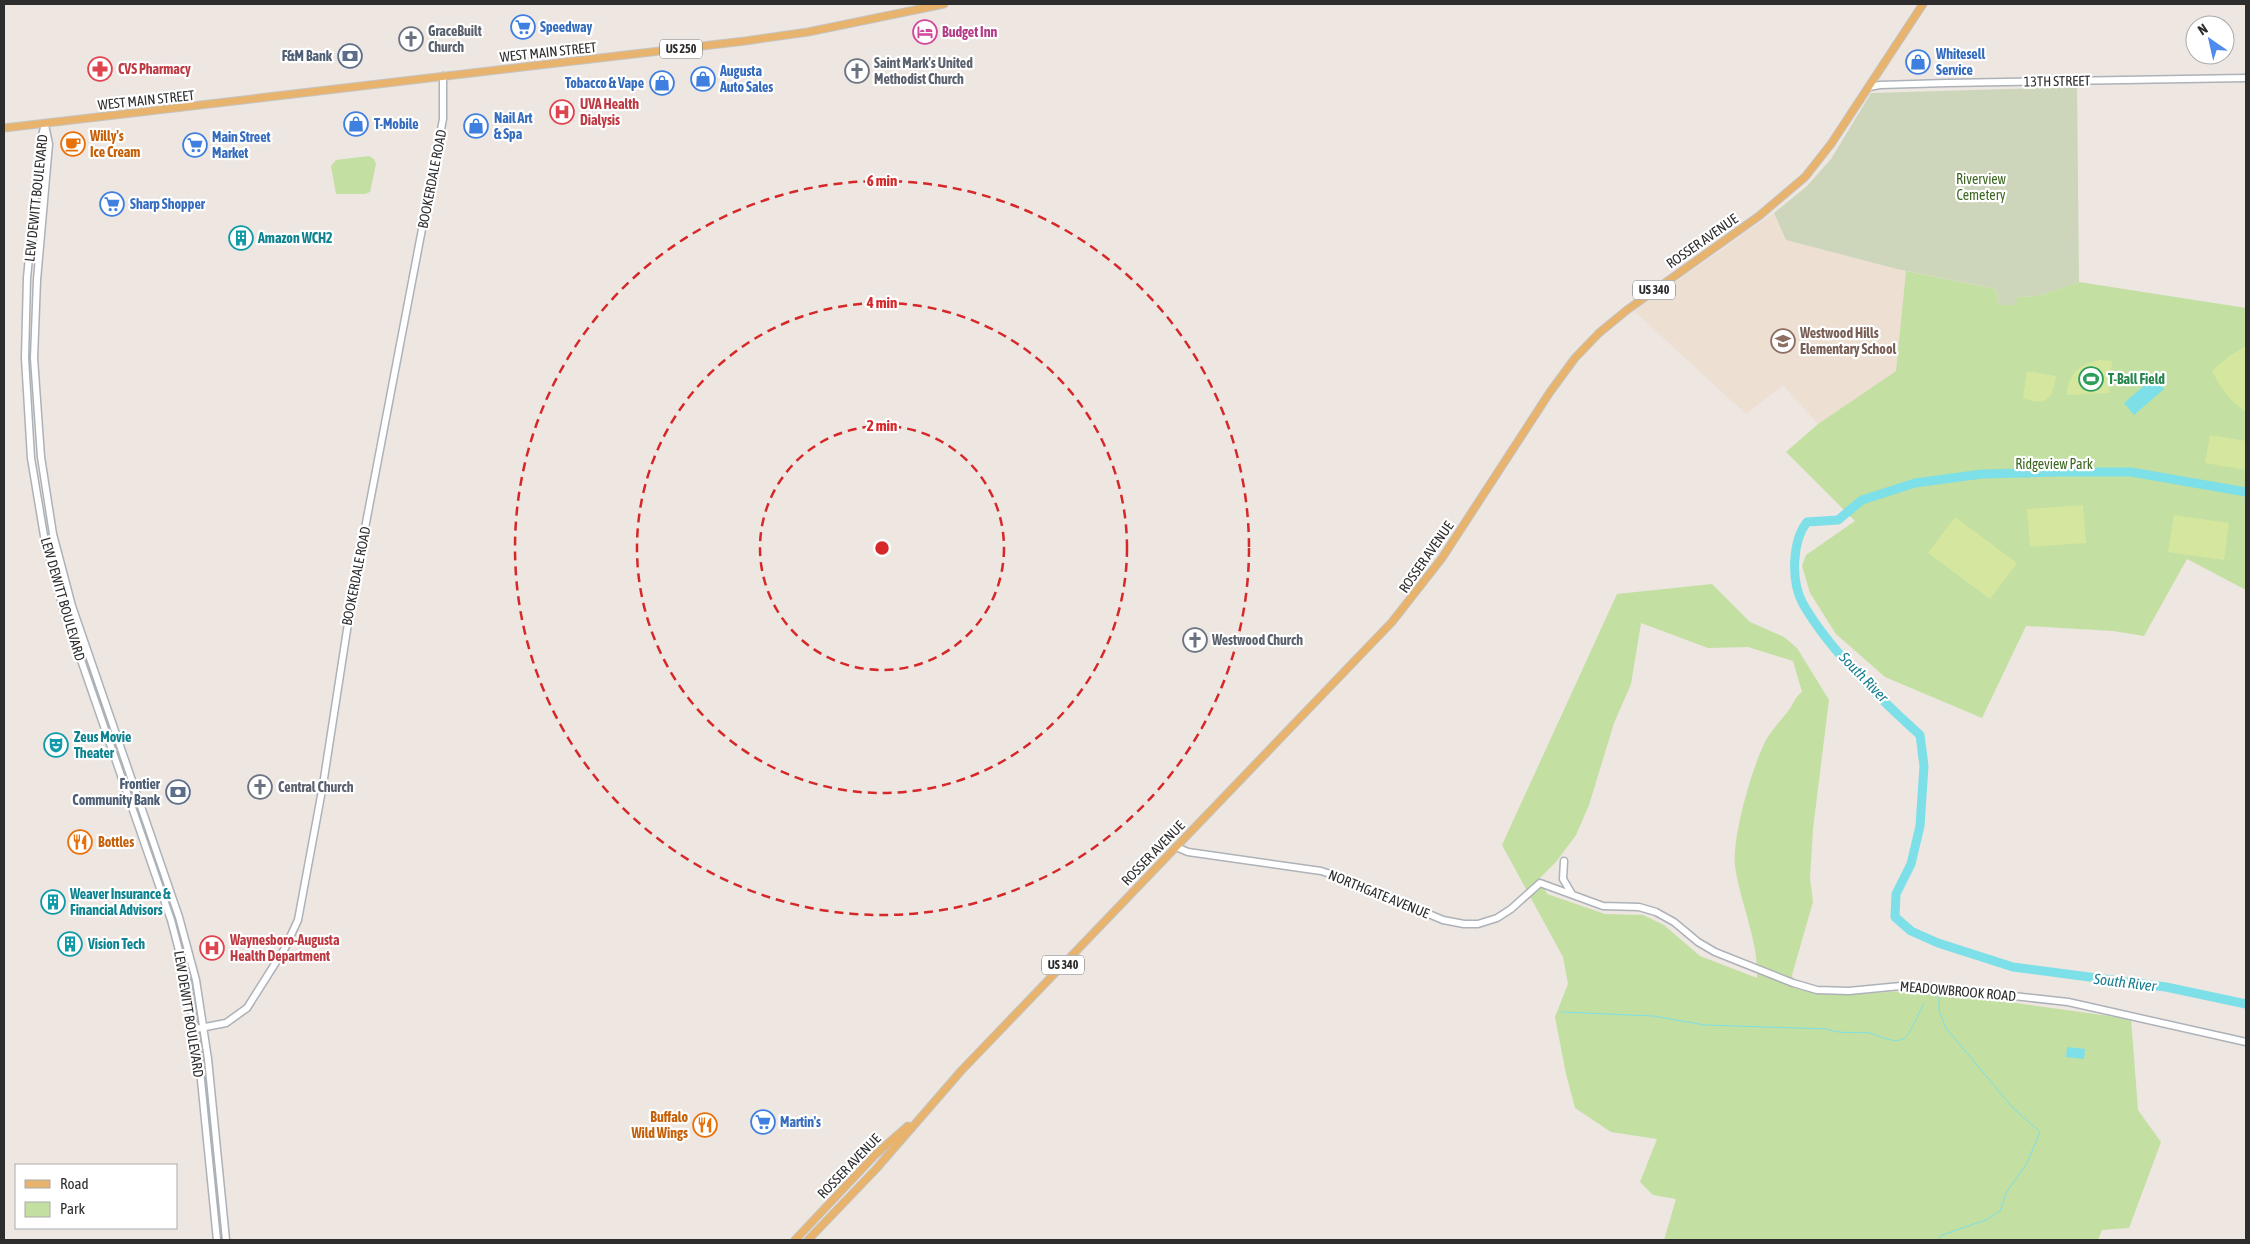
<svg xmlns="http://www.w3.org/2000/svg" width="2250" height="1244" viewBox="0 0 2250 1244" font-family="'Asap Condensed',sans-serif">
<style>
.education{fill:#eddfd2}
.green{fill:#c3dfa2;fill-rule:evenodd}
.cemetery{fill:#cdd6ba}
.pitch{fill:#d5e69f}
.water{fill:#7ddfe7}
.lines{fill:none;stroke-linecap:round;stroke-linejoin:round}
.stream{stroke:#7ddfe7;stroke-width:1}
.river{stroke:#7ddfe7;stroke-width:9}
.secondary-casing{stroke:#adb2b8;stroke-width:9}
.primary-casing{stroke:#c4c4c4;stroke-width:9}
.secondary{stroke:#fff;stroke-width:6}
.primary{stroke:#e7b36d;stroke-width:7}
.ring{fill:none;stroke:#d62828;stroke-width:2.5;stroke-dasharray:9 6}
.labels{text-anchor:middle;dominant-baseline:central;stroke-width:4.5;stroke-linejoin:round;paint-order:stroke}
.shield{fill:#fff;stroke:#6c6c6c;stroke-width:1}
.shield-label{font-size:12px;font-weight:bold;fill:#2d2d2d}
.shop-label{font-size:14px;font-weight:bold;fill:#366cbe;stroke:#fff;text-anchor:start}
.worship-label{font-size:14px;font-weight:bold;fill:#5b616d;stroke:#fff;text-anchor:start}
.hotel-label{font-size:14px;font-weight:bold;fill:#b23c85;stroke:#fff;text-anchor:start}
.street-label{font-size:14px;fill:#2d2d2d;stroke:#fff}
.service-label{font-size:14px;font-weight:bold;fill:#4e5e75;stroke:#fff;text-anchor:end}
.health-label{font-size:14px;font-weight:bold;fill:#be3a42;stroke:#fff;text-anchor:start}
.food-label{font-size:14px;font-weight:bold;fill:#c56008;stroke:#fff;text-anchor:start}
.park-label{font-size:14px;fill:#3d6721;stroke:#fff}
.culture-label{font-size:14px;font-weight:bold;fill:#0d838f;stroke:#fff;text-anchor:start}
.education-label{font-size:14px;font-weight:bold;fill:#785e54;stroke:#fff;text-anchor:start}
.leisure-label{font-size:14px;font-weight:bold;fill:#27864d;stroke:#fff;text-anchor:start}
.water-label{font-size:15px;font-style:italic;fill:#187e90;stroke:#fff}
.centre{fill:#d62828;stroke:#fff;stroke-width:2.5}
.ring-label{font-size:15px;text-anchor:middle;font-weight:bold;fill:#d62828;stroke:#fff;stroke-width:4.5;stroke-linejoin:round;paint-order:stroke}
</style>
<rect width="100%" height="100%" fill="#ede6e1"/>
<path class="education" d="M 1774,213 L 1786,240 L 1906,271 L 1896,371 L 1818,424 L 1783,385 L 1746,414 L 1634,311 Z"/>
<path class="green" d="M 369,156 L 374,159 L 376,164 L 370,192 L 365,194 L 336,194 L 331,166 L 336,160 Z
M 1906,271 L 1996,289 L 1999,305 L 2017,297 L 2038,296 L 2079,282 L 2246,308 L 2246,590 L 2187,559 L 2144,636 L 2113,631 L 2026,626 L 1982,718 L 1885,677 L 1836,634 L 1810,593 L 1802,566 L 1806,555 L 1855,521 L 1786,452 L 1818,424 L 1896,371 Z
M 1712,584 L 1750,622 L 1784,637 L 1797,648 L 1829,700 L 1813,829 L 1810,878 L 1813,902 L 1792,975 L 1794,988 C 1835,1001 1878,991 1921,990 L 2131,1019 L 2138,1110 L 2161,1142 L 2129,1228 L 2102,1230 L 2098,1240 L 1664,1240 L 1676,1199 L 1653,1195 L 1640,1182 L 1657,1139 L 1611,1132 L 1575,1108 L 1566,1074 L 1555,1017 L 1568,984 L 1563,957 L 1502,845 L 1617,594 ZM 1641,623 L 1708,648 L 1748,647 L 1793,661 L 1802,692 C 1795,697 1794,703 1789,710 C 1781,720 1772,730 1766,740 C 1752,767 1732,837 1735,866 C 1740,903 1759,941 1757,978 L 1700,956 L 1664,925 L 1643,915 L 1605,914 L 1547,894 L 1540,878 L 1556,862 L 1576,835 L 1589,805 L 1614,723 L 1631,684 Z"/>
<path class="cemetery" d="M 2077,87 L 2079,282 L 2038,296 L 2017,297 L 2016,305 L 1999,305 L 1996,289 L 1897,269 L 1786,240 L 1774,213 L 1807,186 L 1831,159 L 1871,93 Z"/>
<path class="pitch" d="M 2246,346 L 2246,412 C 2230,402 2221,388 2212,371 L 2229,356 Z
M 2101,360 L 2112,361 L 2109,393 L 2067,395 C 2067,374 2081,363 2101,360 Z
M 2027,371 L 2056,376 C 2053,399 2046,407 2023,398 Z
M 2210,435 L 2246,441 L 2246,470 L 2205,463 Z
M 2083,505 L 2086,543 L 2030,547 L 2027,509 Z
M 2174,515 L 2229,523 L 2224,560 L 2168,552 Z
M 1955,517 L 2017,563 L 1990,599 L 1928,553 Z"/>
<path class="water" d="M 2154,377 L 2164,389 L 2134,415 L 2124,403 Z
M 2067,1047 L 2085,1049 L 2084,1059 L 2066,1057 Z"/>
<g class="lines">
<path class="stream" d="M 1561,1012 L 1653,1016 L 1705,1025 L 1827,1029 C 1843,1035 1854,1031 1869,1033 C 1880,1035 1895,1046 1906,1037 C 1909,1035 1921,1009 1924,1003
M 1938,1240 L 1942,1235 L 1986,1220 L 2000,1211 L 2006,1193 L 2027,1163 L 2040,1132 L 2012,1107 L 1946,1028 L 1939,1011 L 1939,997"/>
<path class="river" d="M 2246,492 L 2131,472 L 2060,472 L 1982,474 L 1915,483 L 1862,500 L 1838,520 L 1807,522 C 1792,541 1791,580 1802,602 C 1828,649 1880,699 1920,735 L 1924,766 L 1920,826 L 1911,864 L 1896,894 L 1895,917 L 1911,931 L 1938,943 L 2013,967 L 2166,987 L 2246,1004"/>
<g class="secondary-casing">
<path id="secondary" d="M 1869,87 L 1880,85 L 1947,83 L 2246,78
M 45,124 L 40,143 L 27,278 L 25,358 L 31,458 L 44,536 L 63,608 L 171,920 L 187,981 L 199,1060 L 217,1240
M 45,125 L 49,144 L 37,280 L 34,358 L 41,457 L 53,534 L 72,606 L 179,917 L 196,980 L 208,1059 L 226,1240
M 1176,847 L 1188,852 L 1321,871 L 1346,879 L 1443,920 L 1464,924 L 1478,924 L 1497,918 L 1511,909 L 1540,883 L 1603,906 L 1639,907 L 1656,912 L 1674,922 L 1698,942 L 1715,952 L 1793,983 L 1817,990 L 1849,991 L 1911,985 L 2068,1002 L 2246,1042
M 1564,861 L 1563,879 L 1572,894
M 195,1029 L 226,1023 L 247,1008 L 285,948 L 298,920 L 323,785 L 353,591 L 443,119 L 443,76"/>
</g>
<g class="primary-casing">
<path id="primary" d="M 4,128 L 745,41 L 808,32 L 944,4
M 795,1240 L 876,1154 L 908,1126
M 808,1240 L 876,1169 L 961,1071 L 1392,622 L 1442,558 L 1550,392 L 1575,358 L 1599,333 L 1627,310 L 1759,216 L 1805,177 L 1831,144 L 1923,4"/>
</g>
<use href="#secondary" class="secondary"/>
<use href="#primary" class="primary"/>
</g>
<g class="ring">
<circle cx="882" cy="548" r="122"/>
<circle cx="882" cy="548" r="245"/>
<circle cx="882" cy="548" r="367"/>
</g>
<defs>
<g id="supermarket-ring" transform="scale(1.25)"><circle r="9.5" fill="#fff" stroke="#3f7fe0" stroke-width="1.5"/><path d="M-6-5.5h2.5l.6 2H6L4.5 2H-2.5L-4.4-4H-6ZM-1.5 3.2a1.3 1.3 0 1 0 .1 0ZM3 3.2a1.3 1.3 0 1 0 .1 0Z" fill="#3f7fe0"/></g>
<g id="hotel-ring" transform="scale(1.25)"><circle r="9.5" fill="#fff" stroke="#d1479c" stroke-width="1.5"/><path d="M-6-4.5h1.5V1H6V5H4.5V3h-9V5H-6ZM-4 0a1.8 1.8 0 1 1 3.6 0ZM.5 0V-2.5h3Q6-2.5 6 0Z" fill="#d1479c"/></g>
<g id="church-ring" transform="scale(1.25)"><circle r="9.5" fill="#fff" stroke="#6b7280" stroke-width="1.5"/><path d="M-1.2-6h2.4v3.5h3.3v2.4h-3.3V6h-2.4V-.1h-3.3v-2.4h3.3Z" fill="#6b7280"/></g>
<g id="bank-ring" transform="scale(1.25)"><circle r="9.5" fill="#fff" stroke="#5c6f8a" stroke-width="1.5"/><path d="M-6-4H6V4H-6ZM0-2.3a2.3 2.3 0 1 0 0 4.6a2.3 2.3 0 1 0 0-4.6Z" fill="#5c6f8a"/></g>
<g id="shop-ring" transform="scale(1.25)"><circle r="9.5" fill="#fff" stroke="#3f7fe0" stroke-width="1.5"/><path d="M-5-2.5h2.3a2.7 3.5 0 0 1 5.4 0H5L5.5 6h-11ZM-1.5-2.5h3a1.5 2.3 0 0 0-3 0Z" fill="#3f7fe0"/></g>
<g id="pharmacy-ring" transform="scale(1.25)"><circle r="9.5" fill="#fff" stroke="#e0444e" stroke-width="1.5"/><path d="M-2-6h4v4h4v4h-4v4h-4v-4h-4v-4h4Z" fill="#e0444e"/></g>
<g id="hospital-ring" transform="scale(1.25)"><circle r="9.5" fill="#fff" stroke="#e0444e" stroke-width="1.5"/><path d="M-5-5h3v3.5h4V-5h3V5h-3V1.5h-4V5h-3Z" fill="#e0444e"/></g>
<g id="cafe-ring" transform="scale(1.25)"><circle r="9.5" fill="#fff" stroke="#e8710a" stroke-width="1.5"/><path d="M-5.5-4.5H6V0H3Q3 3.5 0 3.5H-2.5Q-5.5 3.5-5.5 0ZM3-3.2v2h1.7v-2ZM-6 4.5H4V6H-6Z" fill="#e8710a"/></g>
<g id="building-ring" transform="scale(1.25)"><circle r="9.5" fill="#fff" stroke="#0f9aa8" stroke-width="1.5"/><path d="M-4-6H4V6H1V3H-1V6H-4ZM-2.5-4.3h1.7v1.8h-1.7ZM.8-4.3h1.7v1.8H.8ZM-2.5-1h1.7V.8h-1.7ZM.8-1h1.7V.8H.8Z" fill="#0f9aa8"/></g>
<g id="school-ring" transform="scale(1.25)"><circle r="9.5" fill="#fff" stroke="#8d6e63" stroke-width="1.5"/><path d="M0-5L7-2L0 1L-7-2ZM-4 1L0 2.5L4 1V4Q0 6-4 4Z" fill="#8d6e63"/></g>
<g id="stadium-ring" transform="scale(1.25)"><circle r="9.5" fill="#fff" stroke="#2e9e5b" stroke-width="1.5"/><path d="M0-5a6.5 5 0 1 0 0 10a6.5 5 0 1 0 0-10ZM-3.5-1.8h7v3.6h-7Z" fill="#2e9e5b"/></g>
<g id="theatre-ring" transform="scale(1.25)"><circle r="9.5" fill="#fff" stroke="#0f9aa8" stroke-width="1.5"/><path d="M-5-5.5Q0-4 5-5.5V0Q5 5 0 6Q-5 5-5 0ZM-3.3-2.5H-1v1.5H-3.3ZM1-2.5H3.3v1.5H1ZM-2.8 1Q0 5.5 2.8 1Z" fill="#0f9aa8"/></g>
<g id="restaurant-ring" transform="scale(1.25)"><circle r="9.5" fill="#fff" stroke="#e8710a" stroke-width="1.5"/><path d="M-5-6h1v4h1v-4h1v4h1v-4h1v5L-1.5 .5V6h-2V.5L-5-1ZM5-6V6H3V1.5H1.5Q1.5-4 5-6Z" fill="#e8710a"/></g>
</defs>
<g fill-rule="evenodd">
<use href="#supermarket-ring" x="523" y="27"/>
<use href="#hotel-ring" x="925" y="32"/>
<use href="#church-ring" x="411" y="39"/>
<use href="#bank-ring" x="350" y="56"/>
<use href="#shop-ring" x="1918" y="62"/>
<use href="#pharmacy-ring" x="100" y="69"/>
<use href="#church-ring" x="857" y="71"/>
<use href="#shop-ring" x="703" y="79"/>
<use href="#shop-ring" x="662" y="83"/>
<use href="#hospital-ring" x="562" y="112"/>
<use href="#shop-ring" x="356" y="124"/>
<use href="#shop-ring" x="476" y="126"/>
<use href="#cafe-ring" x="73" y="144"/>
<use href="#supermarket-ring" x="195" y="145"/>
<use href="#supermarket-ring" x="112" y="204"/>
<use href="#building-ring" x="241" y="238"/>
<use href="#school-ring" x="1783" y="341"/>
<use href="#stadium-ring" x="2091" y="379"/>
<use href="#church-ring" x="1195" y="640"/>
<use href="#theatre-ring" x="56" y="745"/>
<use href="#church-ring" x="260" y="787"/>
<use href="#bank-ring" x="178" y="792"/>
<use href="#restaurant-ring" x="80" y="842"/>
<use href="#building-ring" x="53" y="902"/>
<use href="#building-ring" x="70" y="944"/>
<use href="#hospital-ring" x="212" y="948"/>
<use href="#supermarket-ring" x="763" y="1122"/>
<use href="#restaurant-ring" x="705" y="1125"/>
</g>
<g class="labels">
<g class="shield">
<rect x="660" y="39.5" width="42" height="19" rx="4"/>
<rect x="1633" y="280.5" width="42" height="19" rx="4"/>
<rect x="1042" y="955.5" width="42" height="19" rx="4"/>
</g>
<g class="shield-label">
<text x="681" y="49">US 250</text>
<text x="1654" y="290">US 340</text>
<text x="1063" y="965">US 340</text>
</g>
<g class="shop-label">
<text x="540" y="27">Speedway</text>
<text x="1936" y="54">Whitesell<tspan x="1936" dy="16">Service</tspan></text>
<text x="720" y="71">Augusta<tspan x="720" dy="16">Auto Sales</tspan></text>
<text x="644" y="83" text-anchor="end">Tobacco &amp; Vape</text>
<text x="494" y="118">Nail Art<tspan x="494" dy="16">&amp; Spa</tspan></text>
<text x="374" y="124">T-Mobile</text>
<text x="212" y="137">Main Street<tspan x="212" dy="16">Market</tspan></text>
<text x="130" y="204">Sharp Shopper</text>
<text x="780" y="1122">Martin's</text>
</g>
<g class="worship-label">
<text x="428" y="31">GraceBuilt<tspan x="428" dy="16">Church</tspan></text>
<text x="874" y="63">Saint Mark's United<tspan x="874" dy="16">Methodist Church</tspan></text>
<text x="1212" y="640">Westwood Church</text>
<text x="278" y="787">Central Church</text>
</g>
<g class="hotel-label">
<text x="942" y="32">Budget Inn</text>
</g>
<g class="street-label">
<text transform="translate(548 52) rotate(-6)">WEST MAIN STREET</text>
<text transform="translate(2057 81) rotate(-1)">13TH STREET</text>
<text transform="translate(146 100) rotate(-6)">WEST MAIN STREET</text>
<text transform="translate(432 179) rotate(-79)">BOOKERDALE ROAD</text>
<text transform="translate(36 198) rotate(-84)">LEW DEWITT BOULEVARD</text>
<text transform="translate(1702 241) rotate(-35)">ROSSER AVENUE</text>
<text transform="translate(1426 557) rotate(-55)">ROSSER AVENUE</text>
<text transform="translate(356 576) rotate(-79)">BOOKERDALE ROAD</text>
<text transform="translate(63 599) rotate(74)">LEW DEWITT BOULEVARD</text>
<text transform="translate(1153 853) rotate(-46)">ROSSER AVENUE</text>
<text transform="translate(1379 894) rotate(22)">NORTHGATE AVENUE</text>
<text transform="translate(1958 991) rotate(5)">MEADOWBROOK ROAD</text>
<text transform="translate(189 1014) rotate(81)">LEW DEWITT BOULEVARD</text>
<text transform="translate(849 1166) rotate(-46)">ROSSER AVENUE</text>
</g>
<g class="service-label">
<text x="332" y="56">F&amp;M Bank</text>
<text x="160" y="784">Frontier<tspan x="160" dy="16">Community Bank</tspan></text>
</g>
<g class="health-label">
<text x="118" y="69">CVS Pharmacy</text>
<text x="580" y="104">UVA Health<tspan x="580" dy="16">Dialysis</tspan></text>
<text x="230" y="940">Waynesboro-Augusta<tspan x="230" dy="16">Health Department</tspan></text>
</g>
<g class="food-label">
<text x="90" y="136">Willy's<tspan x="90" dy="16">Ice Cream</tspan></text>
<text x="98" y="842">Bottles</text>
<text x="688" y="1117" text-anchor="end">Buffalo<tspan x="688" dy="16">Wild Wings</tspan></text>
</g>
<g class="park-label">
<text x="1981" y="179">Riverview<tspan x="1981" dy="16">Cemetery</tspan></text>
<text x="2054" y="464">Ridgeview Park</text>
</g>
<g class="culture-label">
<text x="258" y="238">Amazon WCH2</text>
<text x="74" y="737">Zeus Movie<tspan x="74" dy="16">Theater</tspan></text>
<text x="70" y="894">Weaver Insurance &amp;<tspan x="70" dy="16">Financial Advisors</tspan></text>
<text x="88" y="944">Vision Tech</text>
</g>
<g class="education-label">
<text x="1800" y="333">Westwood Hills<tspan x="1800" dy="16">Elementary School</tspan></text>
</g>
<g class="leisure-label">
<text x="2108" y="379">T-Ball Field</text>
</g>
<g class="water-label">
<text transform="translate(1864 677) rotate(46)">South River</text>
<text transform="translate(2125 982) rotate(7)">South River</text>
</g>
</g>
<circle cx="882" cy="548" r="8" class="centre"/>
<g class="ring-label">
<text x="882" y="186">6 min</text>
<text x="882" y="308">4 min</text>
<text x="882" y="431">2 min</text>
</g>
<rect width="2250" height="1244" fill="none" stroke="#2d2d2d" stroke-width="10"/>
<rect x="15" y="1164" width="162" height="65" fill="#ffffff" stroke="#ababab"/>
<rect x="25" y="1180" width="25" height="8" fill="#e7b36d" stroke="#ababab"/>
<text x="60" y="1189" font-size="15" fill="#2d2d2d">Road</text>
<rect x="25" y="1202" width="25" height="15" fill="#c3dfa2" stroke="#ababab"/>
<text x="60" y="1214" font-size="15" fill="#2d2d2d">Park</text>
<g transform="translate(2210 40) rotate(326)"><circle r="24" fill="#ffffff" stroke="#ababab"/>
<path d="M0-4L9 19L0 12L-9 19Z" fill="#4f8bed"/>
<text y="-8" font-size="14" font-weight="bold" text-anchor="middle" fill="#2d2d2d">N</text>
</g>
</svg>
